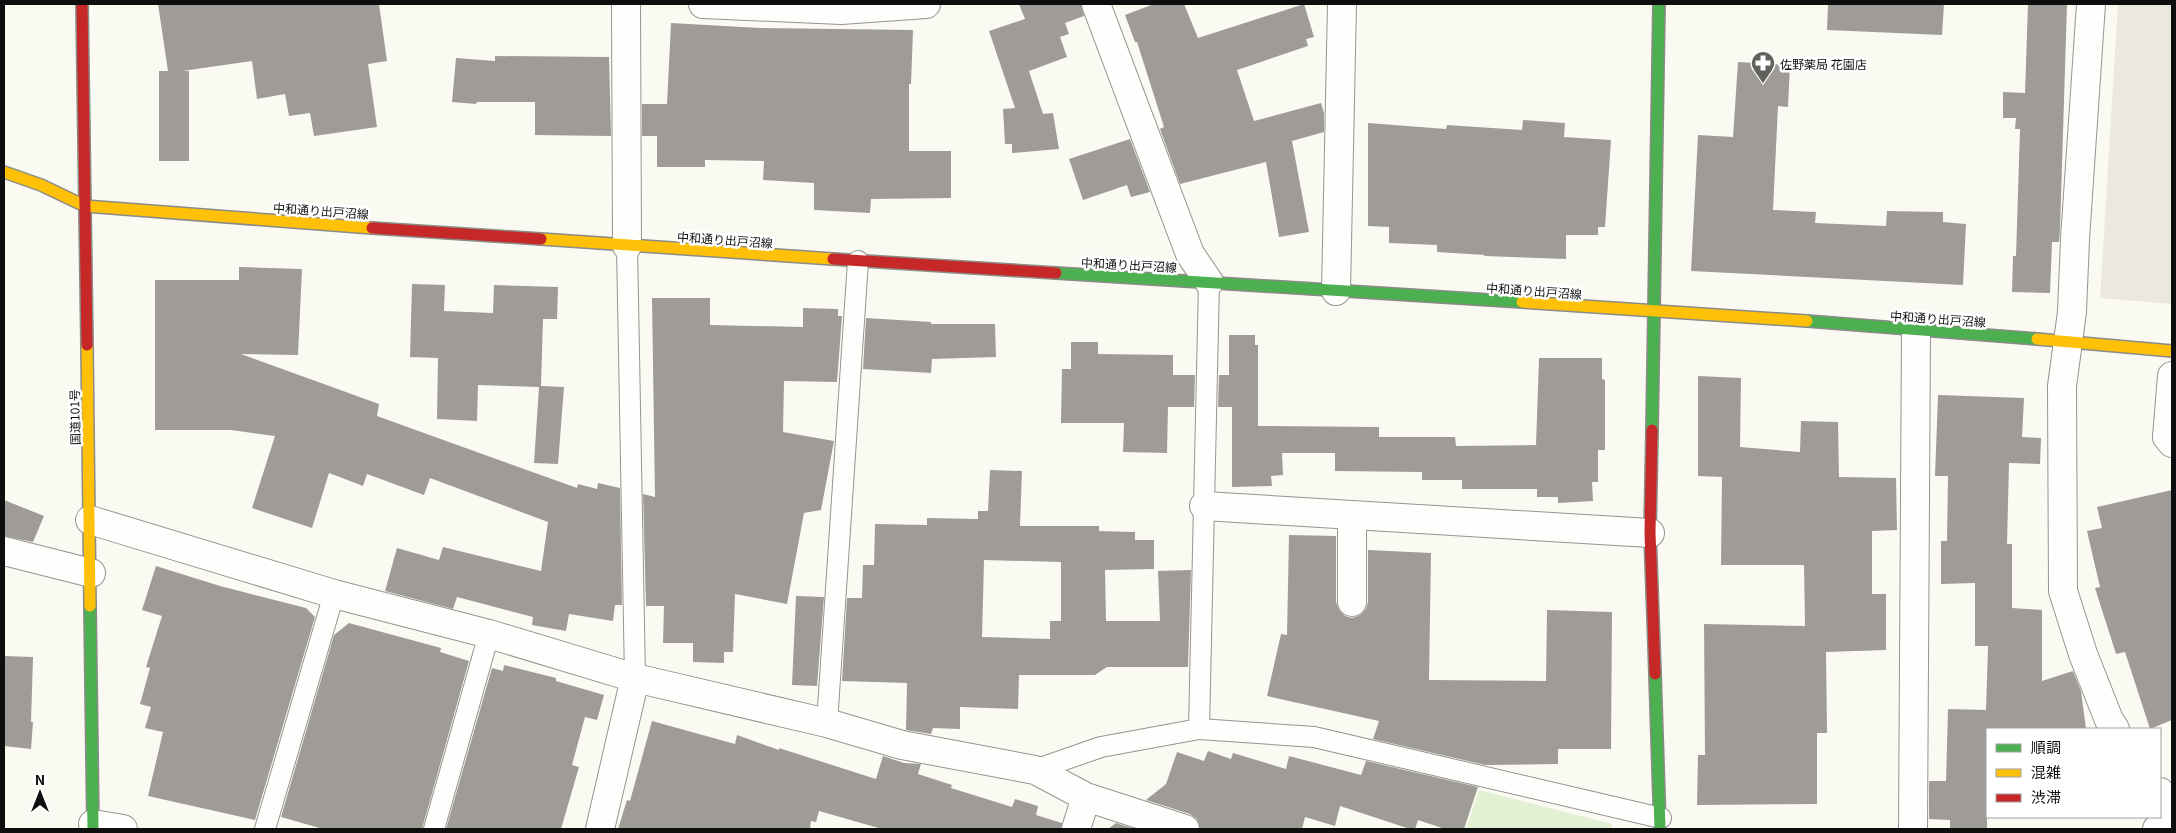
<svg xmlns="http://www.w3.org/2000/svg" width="2176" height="833" viewBox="0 0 2176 833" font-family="Georgia,'Noto Sans JP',serif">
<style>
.green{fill:#e2f1d2}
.plaza{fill:#ebe9dd}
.building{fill:#9f9c98;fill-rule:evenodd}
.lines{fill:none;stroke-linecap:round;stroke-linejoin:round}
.lane-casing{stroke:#959491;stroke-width:22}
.street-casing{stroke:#959491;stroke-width:30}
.fast-casing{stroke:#8b8b87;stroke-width:14}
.slow-casing{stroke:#8b8b87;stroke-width:14}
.jam-casing{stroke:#8b8b87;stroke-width:14}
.lane{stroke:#fefefd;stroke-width:20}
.street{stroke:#fefefd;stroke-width:28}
.fast{stroke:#4caf50;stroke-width:11}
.slow{stroke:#ffc107;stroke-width:11}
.jam{stroke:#c62828;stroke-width:11}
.labels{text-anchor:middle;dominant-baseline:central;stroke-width:5;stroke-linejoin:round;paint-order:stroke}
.poi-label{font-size:12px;fill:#0e0e0e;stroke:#fff;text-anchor:start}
.street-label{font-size:12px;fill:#0e0e0e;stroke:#fff}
</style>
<rect width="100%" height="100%" fill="#fbfaf2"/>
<path class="green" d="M 1479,790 L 1612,824 L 1612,829 L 1466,829 Z"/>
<path class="plaza" d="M 2118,4 L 2172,4 L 2172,304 L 2100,298 Z"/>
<path class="building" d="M 158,4 L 379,4 L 387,61 L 368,64 L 377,127 L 314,136 L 310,113 L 289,116 L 285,94 L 257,99 L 252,61 L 182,71 L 189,71 L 189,161 L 159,161 L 159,71 L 168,71 Z
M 1019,4 L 1081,4 L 1084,16 L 1065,23 L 1069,34 L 1060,37 L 1067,57 L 1029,71 L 1043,114 L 1053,113 L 1059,149 L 1012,153 L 1012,144 L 1005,144 L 1003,109 L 1015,108 L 989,31 L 1025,19 Z
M 1154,4 L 1184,4 L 1198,38 L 1304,4 L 1314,37 L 1306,39 L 1308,46 L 1237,70 L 1254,121 L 1321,103 L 1324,113 L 1324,132 L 1292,141 L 1309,232 L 1279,237 L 1266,162 L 1180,184 L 1160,129 L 1164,127 L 1137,42 L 1135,42 L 1125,15 Z
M 1828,4 L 1944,4 L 1942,35 L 1827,30 Z
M 2028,4 L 2067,4 L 2060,230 L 2059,242 L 2052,242 L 2050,293 L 2012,292 L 2013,256 L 2016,256 L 2020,129 L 2015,129 L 2016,118 L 2003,118 L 2003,92 L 2025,93 Z
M 671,23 L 760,28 L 913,30 L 911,84 L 909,84 L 909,151 L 951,151 L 951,198 L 871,199 L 870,213 L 814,210 L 814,183 L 763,180 L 764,161 L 705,160 L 705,167 L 657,167 L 657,136 L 642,136 L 642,104 L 667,104 Z
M 495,56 L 609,57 L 611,136 L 535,135 L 535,102 L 477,102 L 476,104 L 452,102 L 456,58 L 495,61 Z
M 1738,62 L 1790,65 L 1788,107 L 1778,106 L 1773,210 L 1816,212 L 1815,223 L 1886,226 L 1887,211 L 1943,212 L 1943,222 L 1966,224 L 1963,285 L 1691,271 L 1698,135 L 1733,137 Z
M 1523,120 L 1565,123 L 1564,137 L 1611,140 L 1605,227 L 1598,227 L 1598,235 L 1566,235 L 1566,259 L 1484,256 L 1485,255 L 1437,252 L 1437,245 L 1389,243 L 1389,227 L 1368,226 L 1368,123 L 1446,129 L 1447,125 L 1522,130 Z
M 1130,139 L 1150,192 L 1131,197 L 1127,185 L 1083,200 L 1069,159 Z
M 239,267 L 302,269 L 298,355 L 241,354 L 379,404 L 377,416 L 577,488 L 578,484 L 597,489 L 598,483 L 620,488 L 622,605 L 615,605 L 613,621 L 569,614 L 566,631 L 532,625 L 533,617 L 457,597 L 453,609 L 385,591 L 397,548 L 439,560 L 443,547 L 541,571 L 548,522 L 430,478 L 424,495 L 367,474 L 363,486 L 329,473 L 312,528 L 252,508 L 275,436 L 231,430 L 155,430 L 155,280 L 239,280 Z
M 412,284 L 445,285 L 444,311 L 493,313 L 494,285 L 558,287 L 557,319 L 543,319 L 541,386 L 564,387 L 558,464 L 534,463 L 539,387 L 478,385 L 477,421 L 437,419 L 438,358 L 410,357 Z
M 652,298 L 710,298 L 710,325 L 803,327 L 803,308 L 838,309 L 838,316 L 842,316 L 837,382 L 784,381 L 783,432 L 834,441 L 821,510 L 804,513 L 787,604 L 735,594 L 733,652 L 724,652 L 724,663 L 693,662 L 693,643 L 663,643 L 664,606 L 646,606 L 643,494 L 655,497 Z
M 866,318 L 931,322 L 931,324 L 995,324 L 996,357 L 932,359 L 931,373 L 863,369 Z
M 1229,335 L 1255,335 L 1255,345 L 1258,345 L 1258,426 L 1379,427 L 1379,437 L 1455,437 L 1456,446 L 1536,445 L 1539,358 L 1602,358 L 1602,379 L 1605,380 L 1605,450 L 1598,450 L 1598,482 L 1592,482 L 1593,501 L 1558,503 L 1558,497 L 1537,497 L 1537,489 L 1462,489 L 1462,480 L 1422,480 L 1422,472 L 1335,471 L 1335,453 L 1282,453 L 1283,475 L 1271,476 L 1272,486 L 1232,487 L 1232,407 L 1218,407 L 1219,375 L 1229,375 Z
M 1071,342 L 1098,342 L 1098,354 L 1173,355 L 1173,375 L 1195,375 L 1194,407 L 1168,407 L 1167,453 L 1123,452 L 1124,423 L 1061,423 L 1062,369 L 1071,369 Z
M 1698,376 L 1741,378 L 1740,447 L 1800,452 L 1801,421 L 1838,422 L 1839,477 L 1896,478 L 1897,530 L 1872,531 L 1872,594 L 1886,594 L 1886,650 L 1826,652 L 1827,733 L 1817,733 L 1817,804 L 1697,805 L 1698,755 L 1705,755 L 1704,624 L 1805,626 L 1804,565 L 1721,565 L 1722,477 L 1698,476 Z
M 1938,395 L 2024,398 L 2022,437 L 2041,438 L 2040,464 L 2009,463 L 2007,544 L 2012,544 L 2012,608 L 2042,610 L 2042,681 L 2073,671 L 2081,691 L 2086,729 L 1987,729 L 1987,829 L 1950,829 L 1950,820 L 1929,819 L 1929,781 L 1946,781 L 1948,709 L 1986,710 L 1988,646 L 1975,646 L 1975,583 L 1941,584 L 1941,541 L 1947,541 L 1948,476 L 1935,476 Z
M 990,470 L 1022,471 L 1020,526 L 1099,526 L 1099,531 L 1135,532 L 1135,540 L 1154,540 L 1154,569 L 1105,570 L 1106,621 L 1160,621 L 1158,571 L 1191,570 L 1188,667 L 1107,667 L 1095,675 L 1019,675 L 1018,709 L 960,707 L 960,729 L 933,728 L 931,734 L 906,730 L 907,683 L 842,681 L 847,598 L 862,598 L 863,565 L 874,565 L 875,524 L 927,525 L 927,518 L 978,519 L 978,511 L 988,511 ZM 984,560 L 1061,562 L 1061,621 L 1050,621 L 1050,639 L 982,637 Z
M 2172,490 L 2172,720 L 2150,729 L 2125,652 L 2116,654 L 2095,588 L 2100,587 L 2087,531 L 2102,528 L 2097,507 Z
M 4,500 L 44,516 L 33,542 L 4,536 Z
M 1289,535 L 1336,536 L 1336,602 L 1339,610 L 1345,616 L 1352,618 L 1360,615 L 1366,609 L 1368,602 L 1368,550 L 1431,553 L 1429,680 L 1546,681 L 1547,610 L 1612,612 L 1611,749 L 1558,749 L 1558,764 L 1485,765 L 1373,739 L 1379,721 L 1267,696 L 1281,634 L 1287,635 Z
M 156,566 L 220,586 L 306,608 L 315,617 L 255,820 L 148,796 L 163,732 L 145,728 L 151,707 L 140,704 L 150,668 L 146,667 L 162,616 L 142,610 Z
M 796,596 L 824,597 L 817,686 L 792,685 Z
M 349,623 L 441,648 L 440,652 L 469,661 L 422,829 L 323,829 L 281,817 L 334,635 Z
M 4,656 L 33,657 L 31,722 L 33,722 L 31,749 L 4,746 Z
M 504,665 L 556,678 L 556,681 L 604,695 L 597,720 L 585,717 L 572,765 L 579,767 L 561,829 L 446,829 L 492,668 L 503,671 Z
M 652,721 L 735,744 L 737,735 L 779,750 L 779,748 L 876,779 L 883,756 L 904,763 L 921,764 L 918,774 L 952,785 L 951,788 L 1012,807 L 1015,799 L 1038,806 L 1036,815 L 1062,823 L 1061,829 L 882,829 L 819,811 L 816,822 L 811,821 L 810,829 L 618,829 L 627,800 L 630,801 Z
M 1208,751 L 1231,759 L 1233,753 L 1286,769 L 1289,756 L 1361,775 L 1366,761 L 1478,787 L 1464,829 L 1445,829 L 1418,820 L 1415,829 L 1410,829 L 1340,806 L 1335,826 L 1305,817 L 1302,829 L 1200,829 L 1197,819 L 1190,814 L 1146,800 L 1166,784 L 1177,752 L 1204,761 Z
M 1116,823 L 1135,829 L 1108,829 Z"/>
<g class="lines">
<g class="lane-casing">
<path id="lane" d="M 627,246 L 635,678
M 827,723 L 858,261
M 1199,729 L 1314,737 L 1661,818
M 1035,770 L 1101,747 L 1199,729 L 1209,282
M 265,829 L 334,594
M 434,829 L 489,634"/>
</g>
<g class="street-casing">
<path id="street" d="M 626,4 L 627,246
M 703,4 L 841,10 L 926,4
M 1096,4 L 1190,254 L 1209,282
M 2091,4 L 2075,239 L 2072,312 L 2062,386 L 2063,591 L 2083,654 L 2109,720 L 2115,729
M 1336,291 L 1342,4
M 2172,376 L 2167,437 L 2172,443
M 1204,506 L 1650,533
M 90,520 L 334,594 L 489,634 L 635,678 L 827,723 L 902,745 L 1035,770 L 1086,797 L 1185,829
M 4,551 L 91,573
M 1352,602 L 1352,515
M 2160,792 L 2172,810
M 93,824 L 123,829
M 600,829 L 635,678
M 1076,829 L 1086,797
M 1913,829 L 1916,330
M 2157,829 L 2172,824"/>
</g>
<g class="fast-casing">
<path id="fast" d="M 1056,273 L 1522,302
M 1807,321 L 2037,339
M 1652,430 L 1659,4
M 90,606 L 93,829
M 1655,674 L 1660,829"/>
</g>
<g class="slow-casing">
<path id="slow" d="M 4,172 L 41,185 L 85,206 L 372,228
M 541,239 L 833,259
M 1522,302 L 1807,321
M 2037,339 L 2172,351
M 87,345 L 90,606"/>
</g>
<g class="jam-casing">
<path id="jam" d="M 82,4 L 87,345
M 372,228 L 541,239
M 833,259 L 1056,273
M 1652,430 L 1650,533 L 1655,674"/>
</g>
<use href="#lane" class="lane"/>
<use href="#street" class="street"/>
<use href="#fast" class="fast"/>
<use href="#slow" class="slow"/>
<use href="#jam" class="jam"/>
</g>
<defs>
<g id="pharmacy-pin" transform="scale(1.25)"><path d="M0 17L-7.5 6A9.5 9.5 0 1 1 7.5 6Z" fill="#61615e" stroke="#fff"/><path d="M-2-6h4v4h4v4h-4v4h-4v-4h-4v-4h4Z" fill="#fff"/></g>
</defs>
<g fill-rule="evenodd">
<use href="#pharmacy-pin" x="1763" y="63"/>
</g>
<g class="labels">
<g class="poi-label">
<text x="1780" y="63">佐野薬局 花園店</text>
</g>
<g class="street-label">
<text transform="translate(321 210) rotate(4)">中和通り出戸沼線</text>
<text transform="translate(725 239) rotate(4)">中和通り出戸沼線</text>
<text transform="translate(1129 264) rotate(3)">中和通り出戸沼線</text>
<text transform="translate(1534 290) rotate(4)">中和通り出戸沼線</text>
<text transform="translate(1938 318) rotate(4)">中和通り出戸沼線</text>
<text transform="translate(74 417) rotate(-91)">国道101号</text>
</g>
</g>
<rect width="2176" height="833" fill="none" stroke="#0e0e0e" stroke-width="10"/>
<rect x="1986" y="728" width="175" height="90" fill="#ffffff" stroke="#9f9f9f"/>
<rect x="1996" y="744" width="25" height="8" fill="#4caf50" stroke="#9f9f9f"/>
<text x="2031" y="753" font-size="15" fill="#0e0e0e">順調</text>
<rect x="1996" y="769" width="25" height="8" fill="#ffc107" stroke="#9f9f9f"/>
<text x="2031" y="778" font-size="15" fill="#0e0e0e">混雑</text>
<rect x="1996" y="794" width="25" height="8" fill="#c62828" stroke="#9f9f9f"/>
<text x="2031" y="803" font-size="15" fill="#0e0e0e">渋滞</text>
<g transform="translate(40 793)" stroke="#ffffff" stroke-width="4" paint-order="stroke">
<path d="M0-4L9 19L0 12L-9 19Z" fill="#0e0e0e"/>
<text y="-8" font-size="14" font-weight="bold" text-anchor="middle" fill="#0e0e0e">N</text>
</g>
</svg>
